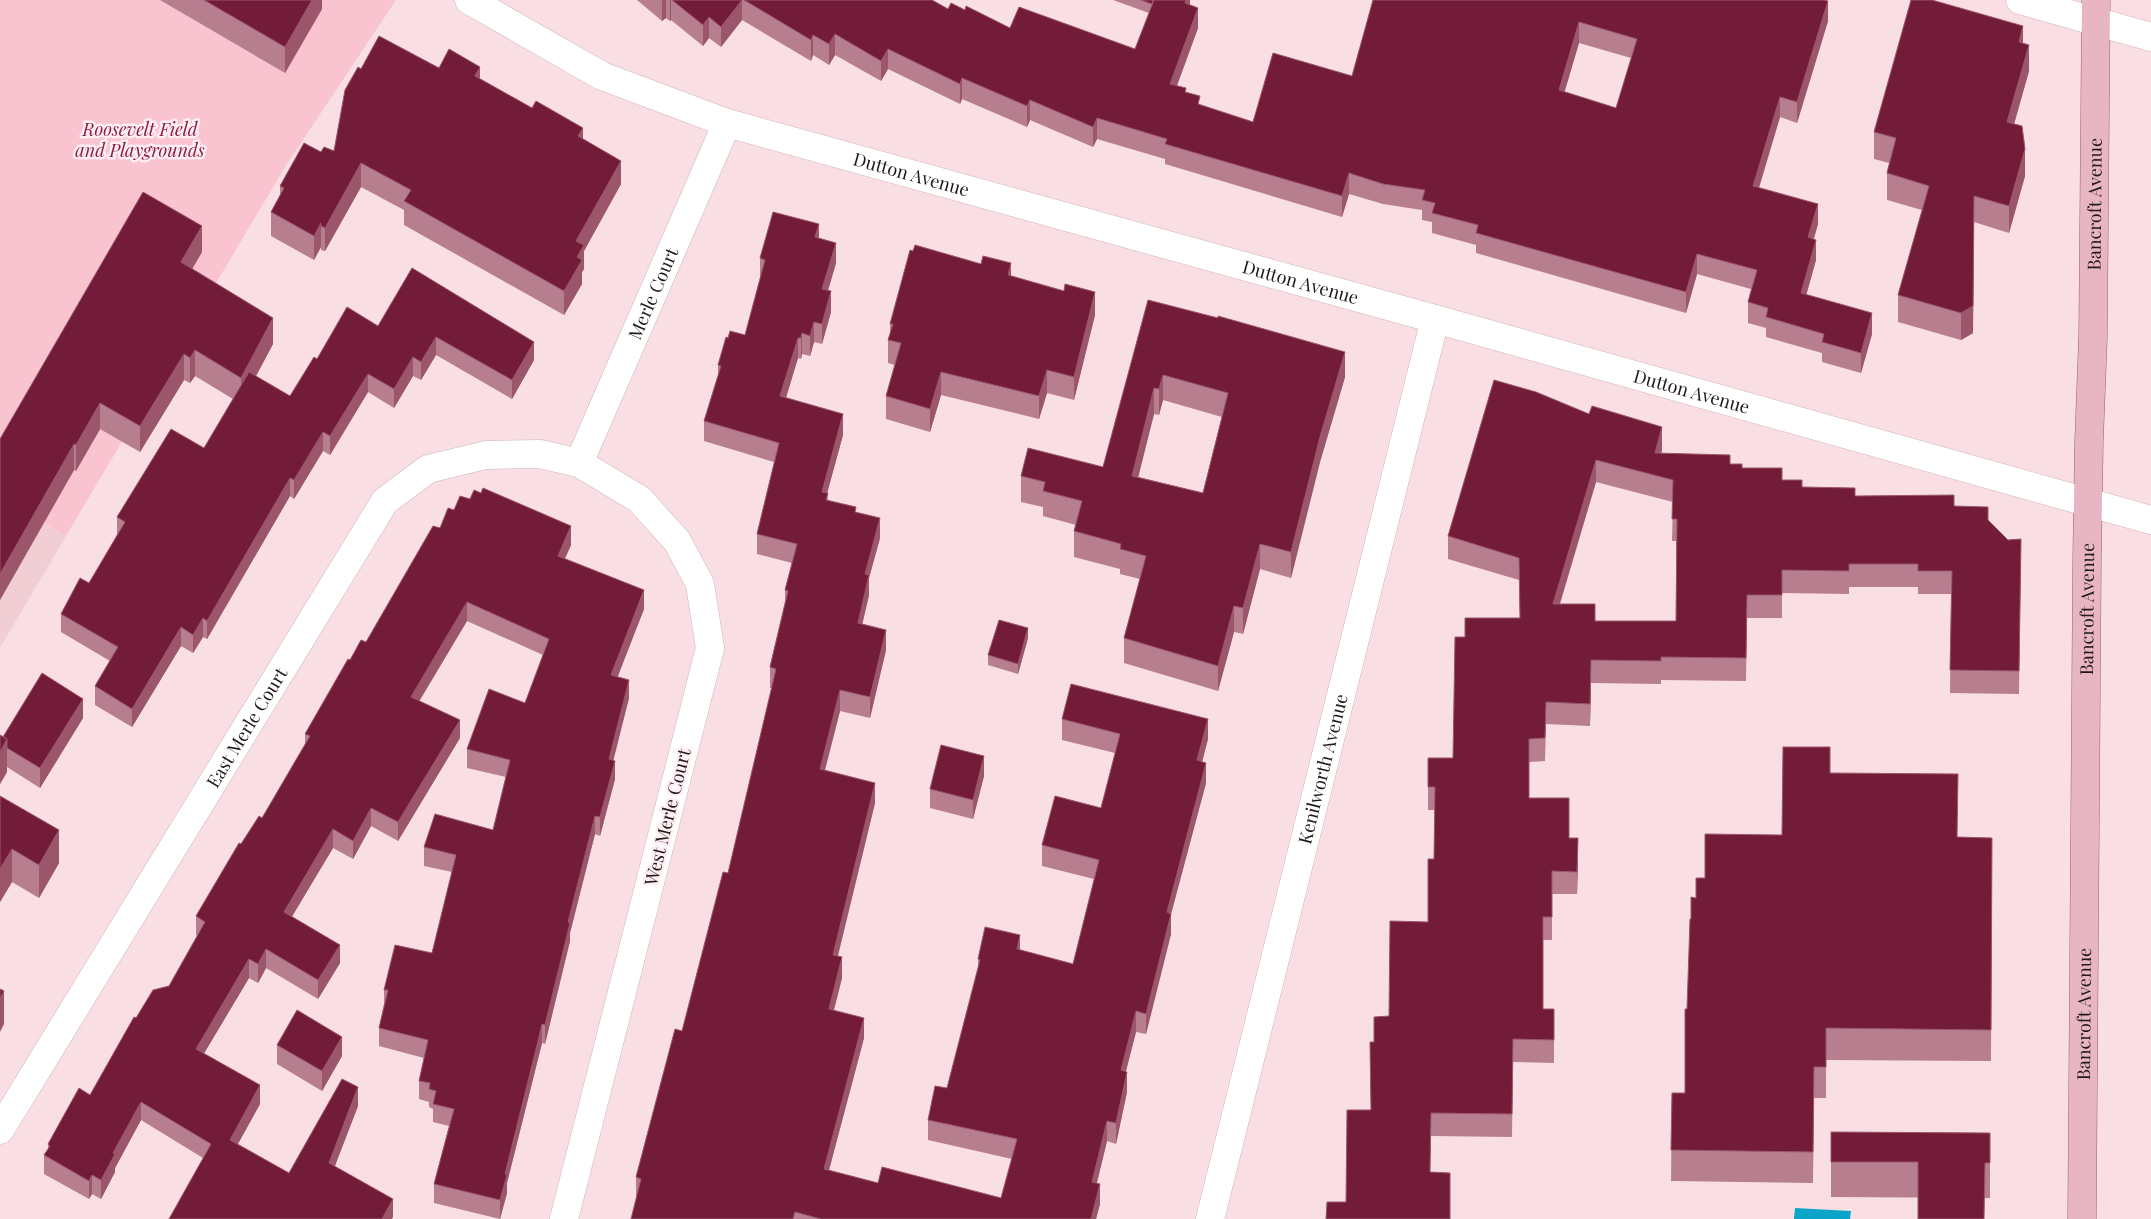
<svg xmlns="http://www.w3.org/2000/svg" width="2151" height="1219" viewBox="0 0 2151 1219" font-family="'Playfair Display',serif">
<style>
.built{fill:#f0ced4}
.green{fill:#f9c4cf}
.water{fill:#0ca5ca}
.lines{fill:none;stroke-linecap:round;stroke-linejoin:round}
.minor-casing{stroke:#ceb5ba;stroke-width:29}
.major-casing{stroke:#98606c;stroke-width:29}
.minor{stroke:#fff;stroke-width:28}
.major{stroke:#e8b6c2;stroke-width:28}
.wall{fill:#b67e8e;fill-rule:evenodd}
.shaded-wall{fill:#9b566c}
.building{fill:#731c39;stroke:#9b566c;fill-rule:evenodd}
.labels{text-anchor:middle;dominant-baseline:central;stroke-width:5;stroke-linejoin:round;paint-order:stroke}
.park-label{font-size:18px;font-style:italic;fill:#8e1b46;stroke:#ffeff2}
.street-label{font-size:18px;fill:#211819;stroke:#ffeff2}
</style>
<rect width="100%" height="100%" fill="#f9dfe4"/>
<path class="built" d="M 0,495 L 66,536 L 0,648 Z"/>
<path class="green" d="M 0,0 L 396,0 L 285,167 L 66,536 L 0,495 Z"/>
<path class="water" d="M 1795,1208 L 1851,1211 L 1850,1219 L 1794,1219 Z"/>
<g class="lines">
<g class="minor-casing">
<g id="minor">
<path id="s1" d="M 469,0 L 602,76 L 727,123 L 1435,319 L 2151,520"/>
<path d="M 2020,0 L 2151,37"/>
<path id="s2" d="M 579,463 L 727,123"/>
<path id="s3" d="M 0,1130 L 385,501 L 428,469 L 486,455 L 540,454 L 579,463 L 639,499 L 677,541 L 700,584 L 710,648 L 564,1219"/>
<path id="s4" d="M 1210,1219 L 1435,319"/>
</g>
</g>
<g class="major-casing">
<g id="major">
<path id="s5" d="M 2082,1219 L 2087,559 L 2089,441 L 2093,337 L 2096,0"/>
</g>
</g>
<use href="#minor" class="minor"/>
<use href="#major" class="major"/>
</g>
<path class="wall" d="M 160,0 L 322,0 L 322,9 L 285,73 Z
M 637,0 L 932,0 L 948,9 L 965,10 L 1010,28 L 1135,49 L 1149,13 L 1113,0 L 1190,0 L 1190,4 L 1198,28 L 1177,86 L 1186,92 L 1200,105 L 1253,122 L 1352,76 L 1373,0 L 1828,21 L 1797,123 L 1780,117 L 1759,188 L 1818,224 L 1814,239 L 1816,260 L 1806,295 L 1872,334 L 1861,373 L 1822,362 L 1822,353 L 1766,337 L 1766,328 L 1748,323 L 1748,302 L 1751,289 L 1697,274 L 1686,313 L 1476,253 L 1476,245 L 1432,233 L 1432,222 L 1422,220 L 1422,210 L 1383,204 L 1349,194 L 1342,217 L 1165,164 L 1165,159 L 1097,139 L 1093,147 L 1030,120 L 1027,127 L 962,99 L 960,104 L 888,69 L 881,81 L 835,55 L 829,65 L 813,55 L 811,61 L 742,20 L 721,47 L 709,38 L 703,46 L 671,20 L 670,21 L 666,18 L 662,21 ZM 1579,43 L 1631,58 L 1616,108 L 1564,92 Z
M 2023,43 L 2029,71 L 2014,124 L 2025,176 L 2009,233 L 1974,222 L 1973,333 L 1961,340 L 1898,322 L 1898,295 L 1922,210 L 1887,200 L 1887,173 L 1889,163 L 1874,159 L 1874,132 Z
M 439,68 L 480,79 L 532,108 L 583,139 L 621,184 L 584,251 L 584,269 L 582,272 L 582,284 L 564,315 L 404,225 L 404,210 L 361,187 L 325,251 L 321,250 L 321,247 L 314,260 L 271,236 L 271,212 L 280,196 L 280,186 L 321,152 L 334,151 L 361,69 Z
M 819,238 L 836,263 L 828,291 L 831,312 L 822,344 L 814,342 L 810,356 L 802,354 L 801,359 L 798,358 L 786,398 L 843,435 L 827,493 L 828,500 L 856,512 L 880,538 L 869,578 L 869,595 L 862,624 L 886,650 L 870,718 L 840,711 L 825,770 L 875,803 L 838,956 L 842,978 L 834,1010 L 864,1038 L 829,1170 L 878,1183 L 1001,1198 L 1012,1159 L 928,1140 L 928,1120 L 947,1088 L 978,969 L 978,959 L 1020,950 L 1073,964 L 1094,879 L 1042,866 L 1042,845 L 1101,808 L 1115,753 L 1062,740 L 1062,719 L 1208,739 L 1202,762 L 1206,783 L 1171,914 L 1171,934 L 1146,1034 L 1136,1032 L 1126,1071 L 1127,1092 L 1116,1144 L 1107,1141 L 1097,1183 L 1100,1204 L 1096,1219 L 631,1219 L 637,1198 L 636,1198 L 636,1177 L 682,1031 L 728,873 L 772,688 L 770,688 L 770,667 L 785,602 L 785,590 L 792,563 L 757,554 L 757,534 L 774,462 L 704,441 L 704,421 L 718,376 L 718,365 L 728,338 L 745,335 L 760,279 L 760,258 Z
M 202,252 L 192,269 L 273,344 L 256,376 L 290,396 L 317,359 L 378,326 L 412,268 L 534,360 L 512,399 L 436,355 L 421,380 L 413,376 L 394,408 L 368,392 L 330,455 L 323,451 L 294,499 L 290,496 L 207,639 L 203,637 L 193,653 L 181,646 L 132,727 L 95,705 L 95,686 L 110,661 L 61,632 L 61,614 L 89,583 L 117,535 L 117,517 L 204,448 L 233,399 L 195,376 L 190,383 L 184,380 L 140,452 L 100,429 L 76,471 L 74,470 L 0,600 L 0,439 Z
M 1011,276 L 1095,315 L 1074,400 L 1047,393 L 1039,419 L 941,395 L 930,432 L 886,419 L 886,396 L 895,365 L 888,363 L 888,340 L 890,335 L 890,324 Z
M 1148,300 L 1345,377 L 1320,462 L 1291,578 L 1260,569 L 1243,634 L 1234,632 L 1218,691 L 1124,663 L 1124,638 L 1140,579 L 1120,574 L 1120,569 L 1074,557 L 1074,531 L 1076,525 L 1043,516 L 1043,507 L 1021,502 L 1021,476 L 1103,467 ZM 1163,400 L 1222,417 L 1203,493 L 1138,477 L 1154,414 L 1159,415 Z
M 1494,380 L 1662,450 L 1661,453 L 1730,464 L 1782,480 L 1802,487 L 1855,496 L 1954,506 L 1988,520 L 2008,540 L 2021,539 L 2019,694 L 1950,693 L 1951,594 L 1918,594 L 1918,587 L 1849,587 L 1849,594 L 1782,593 L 1782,618 L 1747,618 L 1746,681 L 1661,680 L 1661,684 L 1591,683 L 1590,726 L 1546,724 L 1545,761 L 1529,762 L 1529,798 L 1569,838 L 1578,861 L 1577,894 L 1552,894 L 1552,940 L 1543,940 L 1543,1009 L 1554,1009 L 1554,1063 L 1513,1062 L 1512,1137 L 1431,1136 L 1346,1202 L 1371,1110 L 1370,1042 L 1374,1042 L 1389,1016 L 1428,922 L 1434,859 L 1435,810 L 1428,810 L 1428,758 L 1453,758 L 1465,637 L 1520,618 L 1519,580 L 1448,559 L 1448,536 ZM 1596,482 L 1673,502 L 1672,541 L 1676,541 L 1676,621 L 1595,621 L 1560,604 Z
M 454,510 L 571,545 L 565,558 L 644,609 L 617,677 L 629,698 L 613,760 L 615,779 L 600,836 L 595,834 L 570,933 L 570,941 L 545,1044 L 542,1043 L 507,1183 L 507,1193 L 500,1219 L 434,1203 L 434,1184 L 449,1126 L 433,1122 L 433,1109 L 429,1107 L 429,1102 L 419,1099 L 419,1081 L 424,1058 L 379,1046 L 379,1028 L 384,1004 L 384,990 L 432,953 L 452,872 L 424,866 L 424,847 L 493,830 L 506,777 L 467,768 L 467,749 L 525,703 L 543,655 L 467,621 L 419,701 L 460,738 L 398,841 L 371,826 L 353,859 L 333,848 L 292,916 L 340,963 L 318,999 L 266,968 L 258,983 L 249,978 L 204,1053 L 260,1104 L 238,1144 L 289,1173 L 358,1106 L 335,1166 L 393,1217 L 203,1158 L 141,1120 L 115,1168 L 115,1172 L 101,1199 L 92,1194 L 89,1199 L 44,1174 L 44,1155 L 48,1150 L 48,1144 L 90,1095 L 136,1018 L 169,986 L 198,936 L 196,935 L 196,916 L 241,844 L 262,818 L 305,744 L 305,734 L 350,660 L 366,642 L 440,528 Z
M 1028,638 L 1018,674 L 988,665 L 988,655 Z
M 83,718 L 40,788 L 7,767 L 7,772 L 0,784 L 0,735 L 3,737 Z
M 1830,773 L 1958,837 L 1992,838 L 1991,1061 L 1826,1060 L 1826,1098 L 1814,1098 L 1813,1183 L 1671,1181 L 1672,1093 L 1685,1093 L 1687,1009 L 1691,919 L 1696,898 L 1705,878 L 1782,835 Z
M 984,776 L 973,819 L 930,808 L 930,789 Z
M 0,796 L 59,863 L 39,898 L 12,882 L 0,902 Z
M 277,1045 L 342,1056 L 322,1091 L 277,1064 Z
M 1831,1132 L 1990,1133 L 1990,1198 L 1831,1197 Z"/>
<path class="shaded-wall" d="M 312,0 L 322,0 L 322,9 L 285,73 L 285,47 Z
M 663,0 L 666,0 L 666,18 L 662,21 L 662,1 Z
M 670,0 L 671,0 L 671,20 L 670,21 Z
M 742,0 L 742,20 L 721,47 L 721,27 Z
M 1186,0 L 1190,0 L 1190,9 L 1185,3 Z
M 1828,1 L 1828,21 L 1797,123 L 1797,102 Z
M 1198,8 L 1198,28 L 1170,104 L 1170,84 Z
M 709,17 L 709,38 L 703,46 L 703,25 Z
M 1579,22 L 1579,43 L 1559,111 L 1559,90 Z
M 2023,26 L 2023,53 L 2019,42 Z
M 835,34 L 835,55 L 829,65 L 829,44 Z
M 813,35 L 813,55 L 811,61 L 811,40 Z
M 2029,45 L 2029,71 L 2007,149 L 2007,122 Z
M 888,49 L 888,69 L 881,81 L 881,61 Z
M 480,67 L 480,91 L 475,76 Z
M 962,78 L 962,99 L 960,104 L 960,84 Z
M 1780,97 L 1780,117 L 1753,207 L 1753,186 Z
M 1030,100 L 1030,120 L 1027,127 L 1027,106 Z
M 1097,118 L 1097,139 L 1093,147 L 1093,127 Z
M 583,128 L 583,152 L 578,136 Z
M 2025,149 L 2025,176 L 2009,233 L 2009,206 Z
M 621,161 L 621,184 L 584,251 L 584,269 L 582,272 L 582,284 L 564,315 L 564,291 L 576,241 Z
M 361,163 L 361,187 L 325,251 L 325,228 Z
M 1349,173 L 1349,194 L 1342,217 L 1342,196 Z
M 1974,196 L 1973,333 L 1961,340 L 1961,313 Z
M 1818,204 L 1818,224 L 1808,258 L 1808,237 Z
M 321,223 L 321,247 L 314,260 L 314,236 Z
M 819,224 L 819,245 L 815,237 Z
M 202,226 L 202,252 L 181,288 L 181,262 Z
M 1816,240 L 1816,260 L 1801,314 L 1801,293 Z
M 836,243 L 836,263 L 822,310 L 822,289 Z
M 1697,254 L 1697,274 L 1686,313 L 1686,292 Z
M 1011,263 L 1011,286 L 1008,275 Z
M 831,291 L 831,312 L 822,344 L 822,324 Z
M 1095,292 L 1095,315 L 1074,400 L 1074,377 Z
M 1872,313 L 1872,334 L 1861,373 L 1861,353 Z
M 273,318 L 273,344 L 241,404 L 241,378 Z
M 814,322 L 814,342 L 810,356 L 810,336 Z
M 802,333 L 802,354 L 801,359 L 801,338 Z
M 436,337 L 436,355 L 421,380 L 421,362 Z
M 798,338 L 798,358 L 780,417 L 780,396 Z
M 534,342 L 534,360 L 512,399 L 512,380 Z
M 195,350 L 195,376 L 190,383 L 190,358 Z
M 1345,352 L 1345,377 L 1320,462 L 1291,578 L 1291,552 L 1320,437 Z
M 184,354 L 184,380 L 140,452 L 140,426 Z
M 413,357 L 413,376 L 394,408 L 394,389 Z
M 1047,370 L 1047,393 L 1039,419 L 1039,396 Z
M 941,372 L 941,395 L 930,432 L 930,409 Z
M 368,374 L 368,392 L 330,455 L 330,436 Z
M 1163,375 L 1163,400 L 1159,415 L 1159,389 Z
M 1154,388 L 1154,414 L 1132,502 L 1132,476 Z
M 100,403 L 100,429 L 76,471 L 76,445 Z
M 843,414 L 843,435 L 822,512 L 822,492 Z
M 1662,427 L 1662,450 L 1655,476 L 1655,453 Z
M 323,432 L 323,451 L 294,499 L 294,480 Z
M 74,444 L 74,470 L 0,600 L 0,574 Z
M 1596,460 L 1596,482 L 1553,626 L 1553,604 Z
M 290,478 L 290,496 L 207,639 L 207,621 Z
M 880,518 L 880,538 L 869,578 L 869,595 L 858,643 L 858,623 L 865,574 Z
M 571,526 L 571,545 L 558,574 L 558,556 Z
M 1260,544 L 1260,569 L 1243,634 L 1243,608 Z
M 644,590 L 644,609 L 611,694 L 611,675 Z
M 467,602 L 467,621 L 411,715 L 411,697 Z
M 1234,606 L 1234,632 L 1218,691 L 1218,666 Z
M 203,618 L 203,637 L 193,653 L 193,635 Z
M 181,627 L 181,646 L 132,727 L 132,709 Z
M 1028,628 L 1028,638 L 1018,674 L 1018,664 Z
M 886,630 L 886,650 L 870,718 L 870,697 Z
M 1591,660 L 1591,683 L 1590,726 L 1590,704 Z
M 629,680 L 629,698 L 609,778 L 609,759 Z
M 840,690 L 840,711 L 820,789 L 820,769 Z
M 83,699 L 83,718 L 40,788 L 40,768 Z
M 1208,719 L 1208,739 L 1197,781 L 1197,760 Z
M 460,720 L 460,738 L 398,841 L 398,822 Z
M 7,739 L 7,772 L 0,784 L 0,752 Z
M 984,756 L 984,776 L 973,819 L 973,800 Z
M 615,761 L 615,779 L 600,836 L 600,817 Z
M 1206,763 L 1206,783 L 1171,914 L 1171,934 L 1146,1034 L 1146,1014 L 1167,912 Z
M 875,783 L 875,803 L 833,975 L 833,955 Z
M 371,808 L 371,826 L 353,859 L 353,841 Z
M 595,816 L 595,834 L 570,933 L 570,941 L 545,1044 L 545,1025 L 568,922 Z
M 333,829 L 333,848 L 284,930 L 284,912 Z
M 59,830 L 59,863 L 39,898 L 39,865 Z
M 1578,838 L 1578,861 L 1577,894 L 1577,872 Z
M 12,849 L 12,882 L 0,902 L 0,869 Z
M 1020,935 L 1020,955 L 1017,949 Z
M 340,945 L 340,963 L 318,999 L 318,980 Z
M 266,949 L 266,968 L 258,983 L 258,964 Z
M 842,957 L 842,978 L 829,1029 L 829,1009 Z
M 249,959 L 249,978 L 196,1067 L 196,1049 Z
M 4,991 L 4,1024 L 0,1032 L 0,999 Z
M 1136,1011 L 1136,1032 L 1121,1090 L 1121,1070 Z
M 864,1018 L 864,1038 L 824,1189 L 824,1169 Z
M 542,1024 L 542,1043 L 507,1183 L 507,1193 L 500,1219 L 500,1200 L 505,1174 Z
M 342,1037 L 342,1056 L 322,1091 L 322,1071 Z
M 1127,1072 L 1127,1092 L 1116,1144 L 1116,1123 Z
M 260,1085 L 260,1104 L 230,1158 L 230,1140 Z
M 358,1087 L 358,1106 L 329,1181 L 329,1163 Z
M 141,1102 L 141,1120 L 115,1168 L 115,1172 L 101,1199 L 101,1180 L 113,1153 Z
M 1107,1121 L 1107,1141 L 1092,1202 L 1092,1182 Z
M 92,1175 L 92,1194 L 89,1199 L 89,1181 Z
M 1100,1184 L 1100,1204 L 1096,1219 L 1091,1219 Z
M 393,1199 L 393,1217 L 392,1219 L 382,1219 Z"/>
<path class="building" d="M 204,0 L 312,0 L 285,47 Z
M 672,0 L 742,0 L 721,27 L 709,17 L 703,25 Z
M 744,0 L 932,0 L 948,9 L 951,3 L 965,10 L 966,6 L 1010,28 L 1019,7 L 1135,49 L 1154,0 L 1186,0 L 1185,3 L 1198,8 L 1170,84 L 1186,88 L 1185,92 L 1200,96 L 1198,104 L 1253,122 L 1273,53 L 1352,76 L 1373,0 L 1824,0 L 1828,1 L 1797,102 L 1780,97 L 1753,186 L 1818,204 L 1808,237 L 1816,240 L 1801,293 L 1872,313 L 1861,353 L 1822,342 L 1824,334 L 1766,317 L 1768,308 L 1748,302 L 1757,270 L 1697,254 L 1686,292 L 1476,233 L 1478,225 L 1432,213 L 1435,203 L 1422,200 L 1425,190 L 1383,184 L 1349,173 L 1342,196 L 1165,144 L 1167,139 L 1097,118 L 1093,127 L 1030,100 L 1027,106 L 962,78 L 960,84 L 888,49 L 881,61 L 835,34 L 829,44 L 813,35 L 811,40 ZM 1579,22 L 1637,39 L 1616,108 L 1559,90 Z
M 1141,0 L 1153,0 L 1152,4 Z
M 1911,0 L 1932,0 L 2023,26 L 2019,42 L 2029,45 L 2007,122 L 2022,126 L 2025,149 L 2009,206 L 1974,196 L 1973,306 L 1961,313 L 1898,295 L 1929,186 L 1887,173 L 1896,138 L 1874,132 Z
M 379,36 L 439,68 L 449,49 L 480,67 L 475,76 L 532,108 L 536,101 L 583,128 L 578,136 L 621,161 L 576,241 L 584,245 L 577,257 L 582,260 L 564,291 L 404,201 L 411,190 L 361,163 L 325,228 L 321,226 L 321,223 L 314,236 L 271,212 L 284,188 L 280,186 L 304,143 L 321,152 L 324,147 L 334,151 L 345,90 L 358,67 L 361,69 Z
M 143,192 L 202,226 L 181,262 L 273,318 L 241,378 L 195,350 L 190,358 L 184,354 L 140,426 L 100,403 L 76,445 L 74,444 L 0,574 L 0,439 Z
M 773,212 L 819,224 L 815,237 L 836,243 L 822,289 L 831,291 L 822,324 L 814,322 L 810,336 L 802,333 L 801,338 L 798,338 L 780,396 L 843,414 L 822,492 L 828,493 L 826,500 L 856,507 L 855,512 L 880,518 L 865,574 L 869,575 L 858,623 L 886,630 L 870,697 L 840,690 L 820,769 L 875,783 L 833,955 L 842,957 L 829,1009 L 864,1018 L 824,1169 L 878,1183 L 882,1167 L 1001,1198 L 1017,1139 L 928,1120 L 935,1086 L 947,1088 L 980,960 L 978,959 L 985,927 L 1020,935 L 1017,949 L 1073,964 L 1099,860 L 1042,845 L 1055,796 L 1101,808 L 1120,734 L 1062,719 L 1071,684 L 1208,719 L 1197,760 L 1206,763 L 1167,912 L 1171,914 L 1146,1014 L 1136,1011 L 1121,1070 L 1127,1072 L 1116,1123 L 1107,1121 L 1092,1182 L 1100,1184 L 1091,1219 L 821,1219 L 795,1212 L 793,1219 L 631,1219 L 641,1179 L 636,1177 L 675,1029 L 682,1031 L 723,872 L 728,873 L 776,669 L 770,667 L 788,591 L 785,590 L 797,544 L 757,534 L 779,443 L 704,421 L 721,366 L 718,365 L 726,337 L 728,338 L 730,331 L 745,335 L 765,260 L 760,258 Z
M 915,245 L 981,264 L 983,256 L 1011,263 L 1008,275 L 1064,291 L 1065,284 L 1095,292 L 1074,377 L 1047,370 L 1039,396 L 941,372 L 930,409 L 886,396 L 901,343 L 888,340 L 893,324 L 890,324 L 910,250 L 913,251 Z
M 412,268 L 534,342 L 512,380 L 436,337 L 421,362 L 413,357 L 394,389 L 368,374 L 330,436 L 323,432 L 294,480 L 290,478 L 207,621 L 203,618 L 193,635 L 181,627 L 132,709 L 95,686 L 118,647 L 61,614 L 80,578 L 89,583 L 125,522 L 117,517 L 171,429 L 204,448 L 249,372 L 290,396 L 314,357 L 317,359 L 347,307 L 378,326 Z
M 1148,300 L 1218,318 L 1218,316 L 1345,352 L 1320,437 L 1291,552 L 1260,544 L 1243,608 L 1234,606 L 1218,666 L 1124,638 L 1146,556 L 1120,549 L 1121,544 L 1074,531 L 1082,501 L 1043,491 L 1045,482 L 1021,476 L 1028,448 L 1103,467 ZM 1163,375 L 1228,393 L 1203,493 L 1132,476 L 1154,388 L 1159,389 Z
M 1494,380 L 1536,392 L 1589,414 L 1592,406 L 1662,427 L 1655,453 L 1730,455 L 1730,464 L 1742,464 L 1742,468 L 1782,468 L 1782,480 L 1802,480 L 1802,487 L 1855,488 L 1855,496 L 1954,495 L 1954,506 L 1988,507 L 1988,520 L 2008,540 L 2021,539 L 2019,671 L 1950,670 L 1952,571 L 1918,571 L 1918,564 L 1849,564 L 1849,571 L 1782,570 L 1782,595 L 1747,595 L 1746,658 L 1661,657 L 1661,661 L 1591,660 L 1590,704 L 1546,702 L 1545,738 L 1529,739 L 1529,798 L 1569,798 L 1569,838 L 1578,838 L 1577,872 L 1552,871 L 1552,917 L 1543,917 L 1543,1009 L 1554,1009 L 1554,1040 L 1513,1039 L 1512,1114 L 1431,1113 L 1430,1172 L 1450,1173 L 1450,1219 L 1326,1219 L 1327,1202 L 1346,1202 L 1347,1110 L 1371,1110 L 1370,1042 L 1374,1042 L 1374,1017 L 1389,1016 L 1390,921 L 1428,922 L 1428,859 L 1434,859 L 1435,787 L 1428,787 L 1428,758 L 1453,758 L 1455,637 L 1465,637 L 1465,618 L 1520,618 L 1519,558 L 1448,536 ZM 1596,460 L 1673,480 L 1672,519 L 1677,519 L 1676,621 L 1595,621 L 1595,604 L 1553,604 Z
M 483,488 L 571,526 L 558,556 L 644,590 L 611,675 L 629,680 L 609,759 L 615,761 L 600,817 L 595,816 L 568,922 L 570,923 L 545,1025 L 542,1024 L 538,1041 L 505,1174 L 507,1175 L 500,1200 L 434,1184 L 454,1109 L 433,1104 L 436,1091 L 429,1089 L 430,1083 L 419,1081 L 428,1040 L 379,1028 L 388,990 L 384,990 L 395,945 L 432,953 L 456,855 L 424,847 L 435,814 L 493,830 L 510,760 L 467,749 L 489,689 L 525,703 L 549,639 L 467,602 L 411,697 L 460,720 L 398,822 L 371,808 L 353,841 L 333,829 L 284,912 L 340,945 L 318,980 L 266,949 L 258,964 L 249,959 L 196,1049 L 260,1085 L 230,1140 L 289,1173 L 342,1079 L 358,1087 L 329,1163 L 393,1199 L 382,1219 L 169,1219 L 211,1144 L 141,1102 L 113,1153 L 115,1154 L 101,1180 L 92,1175 L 89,1181 L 44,1155 L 50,1146 L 48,1144 L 79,1088 L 90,1095 L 134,1017 L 136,1018 L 153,990 L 169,986 L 205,922 L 196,916 L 239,843 L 241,844 L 259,816 L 262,818 L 310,736 L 305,734 L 348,659 L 350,660 L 361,640 L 366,642 L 433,526 L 440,528 L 448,508 L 454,510 L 460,496 L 470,499 L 474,490 L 481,493 Z
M 999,620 L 1028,628 L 1018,664 L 988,655 Z
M 42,673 L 83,699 L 40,768 L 7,748 L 7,739 L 3,737 Z
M 0,735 L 7,739 L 0,752 Z
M 941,745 L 984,756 L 973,800 L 930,789 Z
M 1783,747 L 1830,747 L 1830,773 L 1958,774 L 1957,837 L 1992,838 L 1991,1030 L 1826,1028 L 1826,1067 L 1814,1067 L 1813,1152 L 1671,1150 L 1672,1093 L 1685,1093 L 1685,1009 L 1687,1009 L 1690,919 L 1691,919 L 1691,897 L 1696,898 L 1696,878 L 1705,878 L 1705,834 L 1782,835 Z
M 0,796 L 59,830 L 39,865 L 12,849 L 0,869 Z
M 0,989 L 4,991 L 0,999 Z
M 297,1010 L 342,1037 L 322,1071 L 277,1045 Z
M 1831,1132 L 1990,1133 L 1990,1163 L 1985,1163 L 1984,1219 L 1918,1219 L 1918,1162 L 1831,1162 Z"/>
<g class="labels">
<g class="park-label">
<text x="140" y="129">Roosevelt Field<tspan x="140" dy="21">and Playgrounds</tspan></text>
</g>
<g class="street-label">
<text stroke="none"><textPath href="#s1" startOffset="478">Dutton Avenue</textPath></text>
<text stroke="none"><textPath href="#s5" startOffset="1015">Bancroft Avenue</textPath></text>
<text stroke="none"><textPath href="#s1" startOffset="882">Dutton Avenue</textPath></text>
<text stroke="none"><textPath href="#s2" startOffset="185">Merle Court</textPath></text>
<text stroke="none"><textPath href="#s1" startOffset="1288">Dutton Avenue</textPath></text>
<text stroke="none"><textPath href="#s5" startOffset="610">Bancroft Avenue</textPath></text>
<text stroke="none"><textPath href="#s3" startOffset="472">East Merle Court</textPath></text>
<text stroke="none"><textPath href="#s4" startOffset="464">Kenilworth Avenue</textPath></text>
<text transform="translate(667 817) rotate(-76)">West Merle Court</text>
<text stroke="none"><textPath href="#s5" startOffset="205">Bancroft Avenue</textPath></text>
</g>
</g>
</svg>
